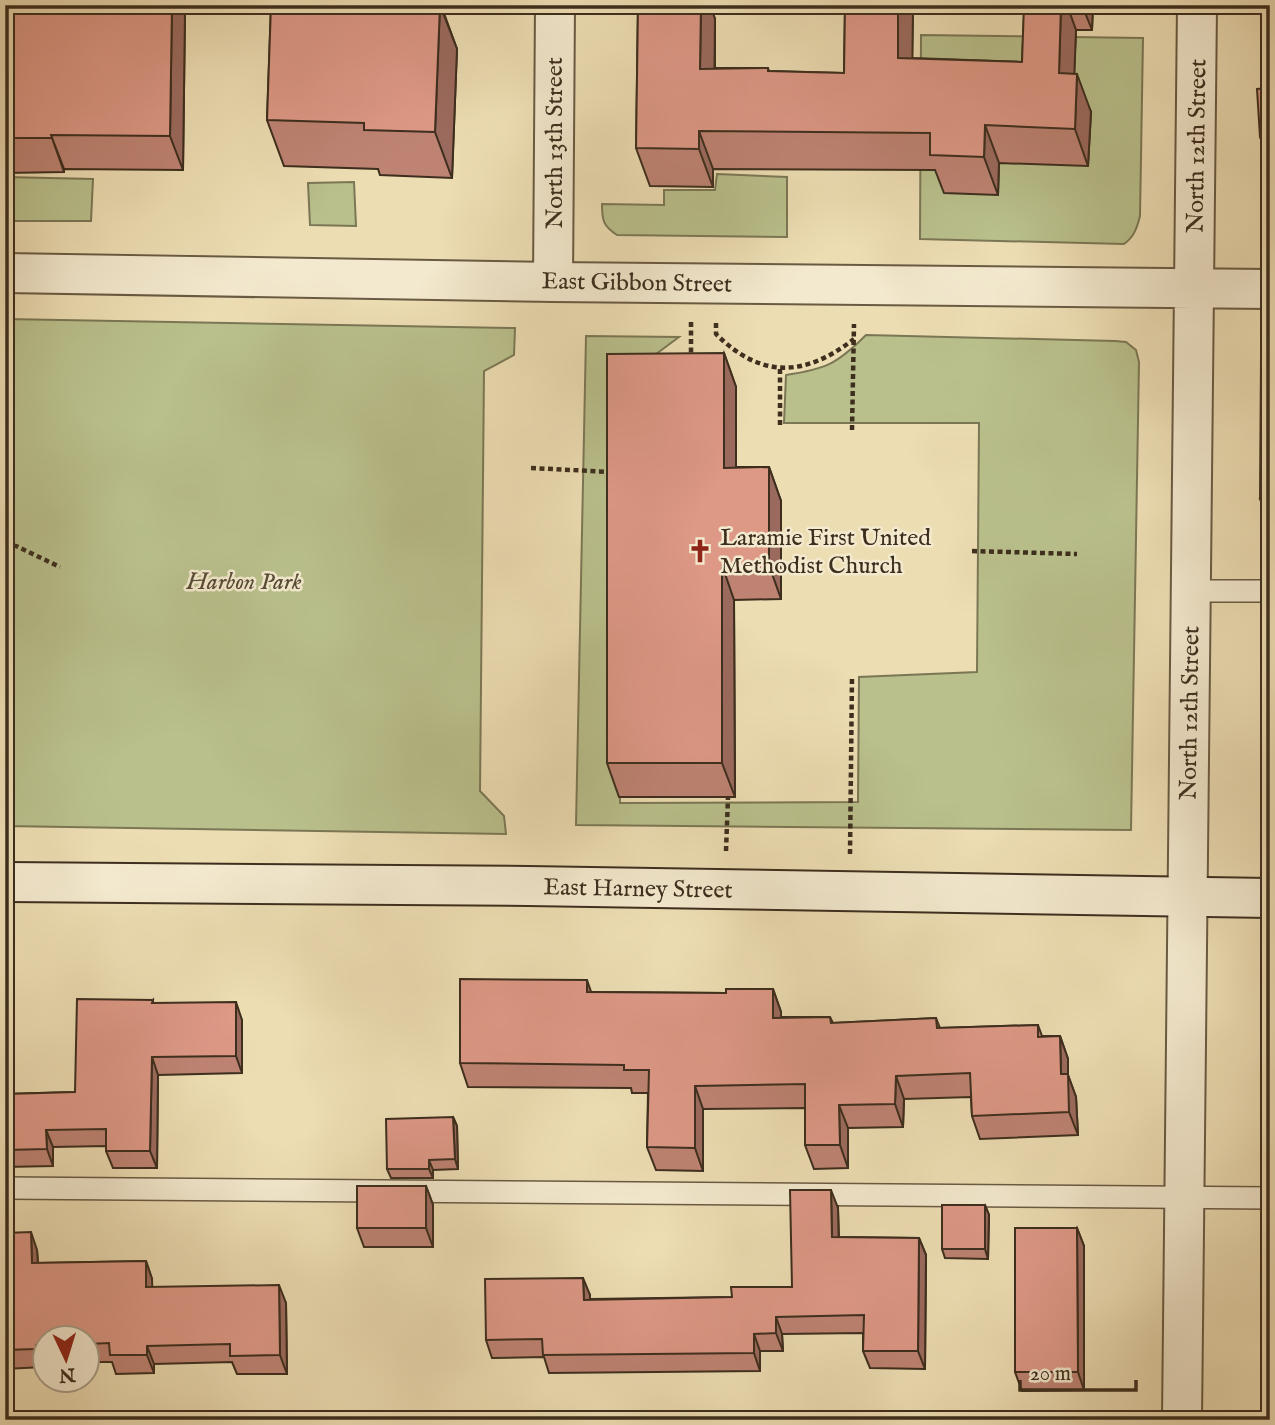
<svg xmlns="http://www.w3.org/2000/svg" width="1275" height="1425" viewBox="0 0 1275 1425" font-family="'IM FELL English',serif">
	<style>
		.green { fill: #b9c08c; stroke: #7b7755; stroke-width: 2 }
		.lines { fill: none; stroke-linecap: round; stroke-linejoin: round }
		.service-casing { stroke: #695a43; stroke-width: 24 }
		.minor-casing { stroke: #695a43; stroke-width: 42 }
		.secondary-casing { stroke: #3d2e1e; stroke-width: 42 }
		.path { stroke: #3d2e1e; stroke-width: 4.5; stroke-dasharray: 5 3.5; stroke-linecap: butt }
		.service { stroke: #f3e9ce; stroke-width: 21 }
		.minor { stroke: #f3e9ce; stroke-width: 38 }
		.secondary { stroke: #f3e9ce; stroke-width: 38 }
		.wall { fill: #be8373; stroke: #3d2e1e; stroke-width: 2 }
		.shaded-wall { fill: #9b6a5e; stroke: #3d2e1e; stroke-width: 2 }
		.building { fill: #dd9886; stroke: #3d2e1e; stroke-width: 2 }
		.labels { text-anchor: middle; stroke-width: 5; stroke-linejoin: round; paint-order: stroke }
		.street-label { font-size: 24px; fill: #3d2e1e; stroke: #f3e9ce }
		.poi-label { font-size: 24px; fill: #3d2e1e; stroke: #f3e9ce; text-anchor: start }
		.park-label { font-size: 24px; font-style: italic; fill: #564b34; stroke: #f3e9ce }
	</style>
	<rect width="100%" height="100%" fill="#edddb3"/>
	<filter id="stains"><feTurbulence type="fractalNoise" baseFrequency=".00286" numOctaves="4"/><feColorMatrix values="0 0 0 0 .2 0 0 0 0 .09 0 0 0 0 .02 0 0 0 .5 -.17"/></filter>
	<radialGradient id="worn" r=".72"><stop offset=".6" stop-color="#630" stop-opacity="0"/><stop offset="1" stop-color="#630" stop-opacity=".3"/></radialGradient>
	<path class="green" d="M 921,35 L 1143,38 L 1140,216 C 1137,228 1134,237 1124,244 L 920,239 Z
		M 717,174 L 787,177 L 787,237 L 617,235 C 603,226 602,220 602,204 L 664,205 L 664,190 L 715,190 Z
		M 5,177 L 93,179 L 91,221 L 5,221 Z
		M 354,182 L 356,226 L 310,225 L 308,183 Z
		M 5,319 L 515,328 L 514,355 L 484,371 L 480,791 L 504,816 L 506,834 L 5,826 Z
		M 866,335 L 1115,341 L 1126,342 L 1136,350 L 1139,362 L 1131,830 L 576,825 L 586,336 L 679,337 L 617,383 L 620,803 L 858,802 L 859,677 L 977,672 L 979,423 L 784,423 L 786,375 C 826,369 837,364 866,335 Z"/>
	<g class="lines">
		<g class="service-casing">
			<path id="service" d="M 1191,591 L 1270,591
				M 5,1188 L 1270,1198"/>
		</g>
		<g class="minor-casing">
			<path id="minor" d="M 5,273 L 553,282 L 1270,289
				M 553,282 L 555,5
				M 1182,1420 L 1197,5"/>
		</g>
		<g class="secondary-casing">
			<path id="secondary" d="M 5,882 L 528,886 L 1270,898"/>
		</g>
		<path class="path" d="M 691,322 L 691,359
			M 716,323 L 716,334 C 761,379 805,377 854,339
			M 780,369 L 780,428
			M 852,430 L 854,324
			M 531,468 L 611,472
			M 5,546 L 16,546 L 60,567
			M 972,551 L 1077,554
			M 726,851 L 728,797
			M 850,854 L 852,676"/>
		<use href="#service" class="service"/>
		<use href="#minor" class="minor"/>
		<use href="#secondary" class="secondary"/>
	</g>
	<path class="wall" d="M 5,5 L 183,5 L 185,11 L 183,170 L 64,169 L 64,172 L 5,173 Z
		M 271,5 L 441,5 L 457,49 L 452,178 L 380,175 L 378,169 L 284,166 L 267,120 Z
		M 638,5 L 710,5 L 715,19 L 715,68 L 768,68 L 769,71 L 844,73 L 845,5 L 913,5 L 912,58 L 1022,62 L 1024,15 L 1020,5 L 1093,5 L 1092,30 L 1076,30 L 1074,74 L 1091,112 L 1088,166 L 999,163 L 998,195 L 944,193 L 935,170 L 713,169 L 713,187 L 650,186 L 636,148 Z
		M 1270,88 L 1270,155 L 1267,155 L 1260,137 Z
		M 724,353 L 736,387 L 736,467 L 769,467 L 781,501 L 781,599 L 734,600 L 735,797 L 619,797 L 607,763 Z
		M 1260,499 L 1270,499 L 1270,526 Z
		M 773,989 L 781,1012 L 781,1017 L 830,1017 L 833,1023 L 936,1018 L 940,1028 L 1038,1025 L 1042,1036 L 1060,1036 L 1068,1059 L 1068,1075 L 1076,1097 L 1078,1135 L 980,1139 L 972,1116 L 971,1097 L 904,1099 L 903,1127 L 848,1128 L 848,1168 L 814,1169 L 805,1145 L 805,1108 L 703,1109 L 703,1171 L 656,1170 L 647,1147 L 648,1093 L 632,1093 L 631,1088 L 468,1087 L 460,1063 L 592,992 L 726,993 Z
		M 153,1000 L 153,1003 L 242,1020 L 242,1073 L 158,1075 L 157,1168 L 113,1168 L 106,1151 L 106,1146 L 53,1147 L 53,1166 L 5,1167 L 5,1094 L 75,1092 Z
		M 453,1117 L 457,1126 L 458,1169 L 433,1170 L 433,1178 L 391,1178 L 387,1169 Z
		M 426,1186 L 433,1205 L 433,1247 L 364,1247 L 357,1228 Z
		M 985,1205 L 989,1215 L 988,1259 L 945,1258 L 942,1249 Z
		M 838,1208 L 839,1237 L 919,1238 L 926,1255 L 925,1369 L 870,1368 L 863,1351 L 863,1333 L 782,1334 L 783,1351 L 760,1351 L 760,1371 L 549,1373 L 544,1357 L 492,1358 L 486,1340 L 590,1295 L 590,1299 L 732,1297 L 792,1287 Z
		M 1077,1228 L 1084,1246 L 1084,1390 L 1022,1391 L 1015,1372 Z
		M 5,1233 L 37,1250 L 38,1263 L 146,1261 L 152,1279 L 152,1287 L 286,1303 L 287,1374 L 237,1374 L 232,1362 L 154,1364 L 154,1373 L 116,1374 L 112,1362 L 88,1362 L 88,1338 L 46,1338 L 46,1363 L 43,1363 L 43,1367 L 5,1369 Z"/>
	<path class="shaded-wall" d="M 172,5 L 183,5 L 185,11 L 183,170 L 170,136 Z
		M 440,5 L 457,49 L 452,178 L 435,132 Z
		M 701,5 L 710,5 L 715,19 L 714,107 L 700,69 Z
		M 898,5 L 913,5 L 912,96 L 898,58 Z
		M 1061,5 L 1067,5 L 1076,30 L 1073,111 L 1059,73 Z
		M 1082,5 L 1093,5 L 1092,30 Z
		M 1077,74 L 1091,112 L 1088,166 L 1075,129 Z
		M 985,125 L 999,163 L 998,195 L 984,157 Z
		M 699,131 L 713,169 L 713,187 L 699,149 Z
		M 51,135 L 64,169 L 64,172 L 52,138 Z
		M 724,353 L 736,387 L 736,502 L 724,468 Z
		M 769,467 L 781,501 L 781,599 L 769,565 Z
		M 722,565 L 734,600 L 735,797 L 722,763 Z
		M 587,980 L 595,1003 L 587,992 Z
		M 773,989 L 781,1012 L 781,1041 L 773,1018 Z
		M 236,1002 L 242,1020 L 242,1073 L 236,1056 Z
		M 1060,1036 L 1068,1059 L 1068,1075 L 1076,1097 L 1078,1135 L 1069,1112 L 1061,1074 Z
		M 152,1057 L 158,1075 L 157,1168 L 150,1151 Z
		M 896,1076 L 904,1099 L 903,1127 L 895,1104 Z
		M 695,1086 L 703,1109 L 703,1171 L 695,1148 Z
		M 839,1105 L 848,1128 L 848,1168 L 840,1145 Z
		M 453,1117 L 457,1126 L 458,1169 L 455,1159 Z
		M 46,1130 L 53,1147 L 53,1166 L 47,1149 Z
		M 429,1160 L 433,1170 L 433,1178 L 429,1169 Z
		M 426,1186 L 433,1205 L 433,1247 L 426,1228 Z
		M 831,1190 L 838,1208 L 839,1255 L 832,1237 Z
		M 985,1205 L 989,1215 L 988,1259 L 985,1249 Z
		M 1077,1228 L 1084,1246 L 1084,1390 L 1078,1372 Z
		M 31,1232 L 37,1250 L 39,1281 L 32,1263 Z
		M 919,1238 L 926,1255 L 925,1369 L 918,1351 Z
		M 146,1261 L 152,1279 L 153,1306 L 146,1287 Z
		M 583,1278 L 590,1295 L 590,1317 L 584,1300 Z
		M 279,1285 L 286,1303 L 287,1374 L 280,1355 Z
		M 776,1317 L 782,1334 L 783,1351 L 776,1333 Z
		M 754,1334 L 760,1351 L 760,1371 L 754,1353 Z
		M 36,1345 L 43,1363 L 43,1367 L 36,1349 Z
		M 147,1346 L 154,1364 L 154,1373 L 147,1355 Z"/>
	<path class="building" d="M 5,5 L 172,5 L 170,136 L 51,135 L 52,138 L 5,138 Z
		M 271,5 L 440,5 L 435,132 L 364,130 L 364,123 L 267,120 Z
		M 638,5 L 701,5 L 700,69 L 768,68 L 768,71 L 844,73 L 845,5 L 898,5 L 898,58 L 1022,62 L 1024,5 L 1061,5 L 1059,73 L 1077,74 L 1075,129 L 985,125 L 984,157 L 930,155 L 930,133 L 699,131 L 699,149 L 636,148 Z
		M 1270,88 L 1270,136 L 1260,137 L 1257,89 Z
		M 724,353 L 724,468 L 769,467 L 769,565 L 722,565 L 722,763 L 607,763 L 607,354 Z
		M 1261,357 L 1270,357 L 1270,499 L 1260,499 Z
		M 460,979 L 587,980 L 587,992 L 726,993 L 726,989 L 773,989 L 773,1018 L 830,1017 L 831,1023 L 936,1018 L 937,1028 L 1038,1025 L 1038,1037 L 1060,1036 L 1061,1074 L 1068,1074 L 1069,1112 L 972,1116 L 970,1073 L 896,1076 L 895,1104 L 839,1105 L 840,1145 L 805,1145 L 805,1084 L 695,1086 L 695,1148 L 647,1147 L 649,1070 L 624,1070 L 624,1065 L 460,1063 Z
		M 77,999 L 153,1000 L 152,1003 L 236,1002 L 236,1056 L 152,1057 L 150,1151 L 106,1151 L 106,1129 L 46,1130 L 47,1149 L 5,1150 L 5,1094 L 75,1092 Z
		M 453,1117 L 455,1159 L 429,1160 L 429,1169 L 387,1169 L 386,1119 Z
		M 357,1186 L 426,1186 L 426,1228 L 357,1228 Z
		M 790,1190 L 831,1190 L 832,1237 L 919,1238 L 918,1351 L 863,1351 L 864,1315 L 776,1317 L 776,1333 L 754,1334 L 754,1353 L 543,1355 L 542,1339 L 486,1340 L 485,1279 L 583,1278 L 584,1300 L 732,1297 L 731,1287 L 792,1287 Z
		M 942,1205 L 985,1205 L 985,1249 L 942,1249 Z
		M 1015,1228 L 1077,1228 L 1078,1372 L 1015,1372 Z
		M 31,1232 L 32,1263 L 146,1261 L 146,1287 L 279,1285 L 280,1355 L 230,1356 L 230,1344 L 147,1346 L 147,1355 L 110,1355 L 109,1343 L 88,1344 L 88,1338 L 46,1338 L 46,1344 L 36,1345 L 36,1349 L 5,1350 L 5,1233 Z"/>
	<defs>
		<g id="church-bare" transform="scale(1.89)"><path d="M-1.2-6h2.4v3.5h3.3v2.4h-3.3V6h-2.4V-.1h-3.3v-2.4h3.3Z" fill="#8f2418" stroke="#f3e9ce" stroke-width="2.5" paint-order="stroke"/></g>
	</defs>
	<g fill-rule="evenodd">
		<use href="#church-bare" x="700" y="551"/>
	</g>
	<g class="labels">
		<g class="street-label">
			<text transform="translate(554 143) rotate(-90)" y="8">North 13th Street</text>
			<text transform="translate(1196 146) rotate(-89)" y="8">North 12th Street</text>
			<text transform="translate(637 282) rotate(1)" y="8">East Gibbon Street</text>
			<text transform="translate(1189 713) rotate(-89)" y="8">North 12th Street</text>
			<text transform="translate(638 888) rotate(1)" y="8">East Harney Street</text>
		</g>
		<g class="poi-label">
			<text x="720" y="545">Laramie First United<tspan x="720" dy="28">Methodist Church</tspan></text>
		</g>
		<g class="park-label">
			<text x="244" y="589">Harbon Park</text>
		</g>
	</g>
	<rect width="1275" height="1425" fill="none" stroke="#edddb3" stroke-width="28"/>
	<rect x="7" y="7" width="1261" height="1411" fill="none" stroke="#3d2e1e" stroke-width="3.5"/>
	<rect x="14" y="14" width="1247" height="1397" fill="none" stroke="#3d2e1e" stroke-width="2"/>
	<g transform="translate(66 1359) rotate(176)"><circle r="33" fill="#f3e9ce" stroke="#aa9e88" stroke-width="2"/>
	<path d="M0-5L12 26L0 18L-12 26Z" fill="#8f2418"/>
	<text y="-10" font-size="19" font-weight="bold" text-anchor="middle" fill="#3d2e1e">N</text>
	</g>
	<path d="M1020 1380v10h116v-10" fill="none" stroke="#3d2e1e" stroke-width="3.5"/>
	<text x="1030" y="1380" font-size="21" fill="#3d2e1e" stroke="#f3e9ce" stroke-width="5" paint-order="stroke">20 m</text>
	<rect width="100%" height="100%" filter="url(#stains)"/>
	<rect width="100%" height="100%" fill="url(#worn)"/>
</svg>
